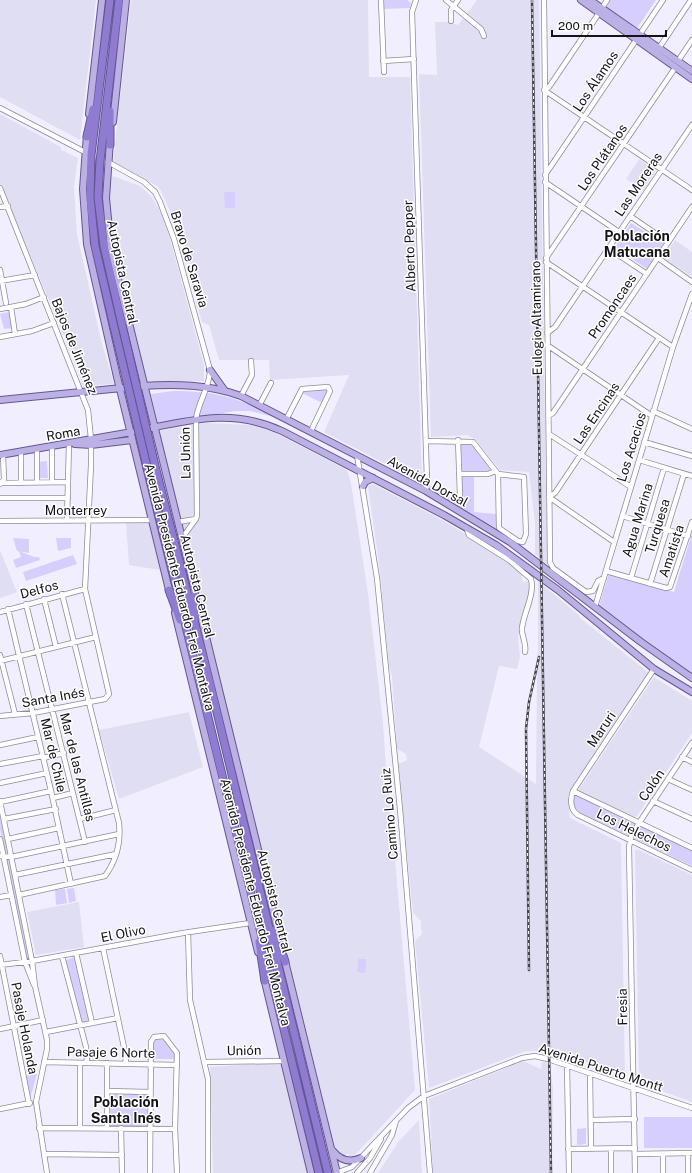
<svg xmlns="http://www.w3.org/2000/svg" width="692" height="1173" viewBox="0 0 692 1173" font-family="'Public Sans',sans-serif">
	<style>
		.built { fill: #e0def2 }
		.green { fill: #d6cefd }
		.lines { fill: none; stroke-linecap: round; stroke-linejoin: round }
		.minor-casing { stroke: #8d8b9c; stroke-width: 6 }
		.major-casing { stroke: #645791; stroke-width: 8 }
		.highway-casing { stroke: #645791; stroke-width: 9 }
		.minor { stroke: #fff; stroke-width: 4.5 }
		.major { stroke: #bcb0e4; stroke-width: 6 }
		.highway { stroke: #8f7cd2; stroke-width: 7 }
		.rail-casing { stroke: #45444c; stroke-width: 2.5 }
		.rail { stroke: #fff; stroke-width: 1; stroke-dasharray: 3; stroke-linecap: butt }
		.highway-bridge-casing { stroke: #645791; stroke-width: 9; stroke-linecap: butt }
		.highway-bridge { stroke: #8f7cd2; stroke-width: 7 }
		.labels { text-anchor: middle; stroke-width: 3; stroke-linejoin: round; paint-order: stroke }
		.street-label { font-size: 13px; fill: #141319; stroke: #fff }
		.neighbourhood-label { font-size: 14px; font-weight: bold; fill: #141319; stroke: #fff }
	</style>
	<rect width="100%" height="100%" fill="#f1efff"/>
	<path class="built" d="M 0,0 L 96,0 L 80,140 L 0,97 Z
		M 131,0 L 368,0 L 369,77 L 410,77 L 422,483 L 324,432 L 349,375 L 270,380 L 269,360 L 219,360 L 209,325 L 202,322 L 195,299 L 201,298 L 201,290 L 198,290 L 185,245 L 184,230 L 179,230 L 159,187 L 113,162 Z
		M 477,0 L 539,0 L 547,565 L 535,554 L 535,523 L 529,472 L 500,470 L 475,439 L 467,435 L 431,437 L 419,74 L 437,75 L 435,22 L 448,22 L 458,25 Z
		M 0,114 L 61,147 L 61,150 L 78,158 L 74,187 L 77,234 L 101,340 L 114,384 L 83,386 L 70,350 L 0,184 Z
		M 639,159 L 656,170 L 643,190 L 626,179 Z
		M 113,176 L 140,186 L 152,197 L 160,211 L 169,235 L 204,365 L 204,381 L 146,382 L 112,236 L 110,197 L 111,179 Z
		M 675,240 L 692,252 L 692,277 L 665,259 L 664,256 Z
		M 206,423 L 253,425 L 274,432 L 347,470 L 351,483 L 368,593 L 383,723 L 386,766 L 384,772 L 387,775 L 393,836 L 415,1090 L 356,1154 L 352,1156 L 349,1156 L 348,1153 L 344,1156 L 342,1155 L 335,1147 L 158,431 Z
		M 373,484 L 442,520 L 497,553 L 521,572 L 523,582 L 529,581 L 529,592 L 518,636 L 520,657 L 517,669 L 499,666 L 479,747 L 536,784 L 537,677 L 535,669 L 538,650 L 538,581 L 580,616 L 579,617 L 649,673 L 568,794 L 570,818 L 621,843 L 625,1077 L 553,1050 L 553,1054 L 540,1051 L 526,1051 L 429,1088 L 415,941 L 422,934 L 421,927 L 421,921 L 413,913 L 398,764 L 407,760 L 406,754 L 397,749 L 392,676 L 389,666 L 379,564 L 368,486 Z
		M 126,523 L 149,523 L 160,570 L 129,565 Z
		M 0,550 L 17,592 L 0,598 Z
		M 654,677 L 692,701 L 692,733 L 637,816 L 634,817 L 579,791 L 579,789 Z
		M 189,712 L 203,767 L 119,799 L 99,730 Z
		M 637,849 L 692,875 L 692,1102 L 639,1083 L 635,850 Z
		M 79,902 L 84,947 L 36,955 L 27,912 Z
		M 523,1061 L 541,1069 L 542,1062 L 550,1063 L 553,1089 L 552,1173 L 433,1173 L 429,1099 Z
		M 280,1062 L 307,1173 L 213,1173 L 210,1067 Z
		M 419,1120 L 422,1173 L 378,1173 L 399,1141 Z"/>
	<path class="green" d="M 384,0 L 407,0 L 411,3 L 410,8 L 384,9 Z
		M 610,0 L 656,0 L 637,28 L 605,7 Z
		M 224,192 L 235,192 L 235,208 L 225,208 Z
		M 631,223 L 664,243 L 647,269 L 615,247 Z
		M 9,312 L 13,328 L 4,329 L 0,314 Z
		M 325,389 L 328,391 L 322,403 L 302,393 L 304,390 Z
		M 173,391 C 218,391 238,398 278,418 L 250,411 L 235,411 L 158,424 L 151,394 Z
		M 461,442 C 478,442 484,457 492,470 L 474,473 L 474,512 L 496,514 L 497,530 L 442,496 L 462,496 Z
		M 47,461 L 48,478 L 38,478 L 38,462 Z
		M 692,533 L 692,674 L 668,658 L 599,606 L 609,573 L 674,592 Z
		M 13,538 L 29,539 L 29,553 L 17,551 Z
		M 56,538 L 71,538 L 71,548 L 58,551 Z
		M 19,551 L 34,557 L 39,557 L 40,560 L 16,568 L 13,560 L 21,557 Z
		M 73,555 L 77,564 L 26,581 L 23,572 Z
		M 575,794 L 692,850 L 692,866 L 577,811 L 572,803 Z
		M 0,815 L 30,959 L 27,959 L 0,829 Z
		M 74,888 L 76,901 L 69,903 L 67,889 Z
		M 65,889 L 67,903 L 56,905 L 55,890 Z
		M 75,957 L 89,1021 L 82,1023 L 66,960 Z
		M 358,959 L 366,959 L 365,973 L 357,972 Z
		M 156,1038 L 164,1038 L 175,1052 L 175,1059 L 152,1059 L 152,1041 Z
		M 37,1074 L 30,1099 L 26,1075 Z
		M 109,1093 L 147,1094 L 147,1127 L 108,1127 Z
		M 644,1117 L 692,1117 L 692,1148 L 644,1148 Z
		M 586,1128 L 586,1144 L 577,1145 L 577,1129 Z"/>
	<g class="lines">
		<g class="minor-casing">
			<path id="minor" d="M 381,0 L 384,72
				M 416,0 L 412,12 L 427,480 L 426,491
				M 446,0 L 481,29 L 484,36
				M 544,0 L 550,562 L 553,568 L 586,592 L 593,591 L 598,581 L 604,578
				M 602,8 L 607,0
				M 599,13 L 549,87 L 544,90 L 692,190
				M 451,21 L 451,10 L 458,0
				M 659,48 L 691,0
				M 383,61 L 414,59
				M 678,61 L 692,40
				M 0,108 L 85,152
				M 108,162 L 144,182 L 155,192 L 160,202 L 174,239 L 210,370 C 210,387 198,402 196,419 L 197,515 L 196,519 L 182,538
				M 545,175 L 663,0
				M 545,182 L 619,232
				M 0,188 L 88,410 L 91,439 L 91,465 L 85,589 L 109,694 L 105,699 L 33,713 L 0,716
				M 0,207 L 8,206
				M 630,216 L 668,242
				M 608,248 L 647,274
				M 546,258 L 675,68
				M 658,258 L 692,282
				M 546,262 L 673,347
				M 0,270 L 6,303
				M 0,281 L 35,275
				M 11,307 L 15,334
				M 0,309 L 26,304 L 44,297
				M 547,333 L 555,327 L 692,125
				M 0,337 L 32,331 L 54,323
				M 547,345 L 652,416
				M 241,396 L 252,375 L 251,361
				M 260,404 L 271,383
				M 653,411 L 692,429
				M 548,416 L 553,413 L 692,207
				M 287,418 L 302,389 L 328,387 L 330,391 L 311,431
				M 549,434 L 631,487
				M 458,440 L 460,496
				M 426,441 L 473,442 L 498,474 L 524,477 L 526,534 L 523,542 L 518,541 L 499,528 L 498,474
				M 644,442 L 692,456
				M 37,449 L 37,482
				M 21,452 L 21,483
				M 357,455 L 377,578 L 400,809 L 430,1173
				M 639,460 L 692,476
				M 459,474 L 488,474 L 496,471
				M 52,482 L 52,446
				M 2,483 L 68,482
				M 0,484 L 4,479 L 3,455
				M 549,497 L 555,493 L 659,338
				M 549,497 L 614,542
				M 0,498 L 68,498
				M 622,516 L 688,536
				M 0,521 L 152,520
				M 67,521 L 69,443
				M 178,522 L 196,519
				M 466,527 L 469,535 L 509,560 L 531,579 C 535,594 524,612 522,628 C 521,636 527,643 525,652
				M 606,571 L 666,588 L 670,587 L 692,522
				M 631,578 L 664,468
				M 650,584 L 684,474
				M 44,599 L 56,647
				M 26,604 L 85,842
				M 595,607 L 673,347 L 692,294
				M 8,609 L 51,791 L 71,884
				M 0,612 L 85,589
				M 0,655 L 15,714
				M 0,661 L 96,637
				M 654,669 L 573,791 C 570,799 570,810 578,815 L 692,870
				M 0,745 L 38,737
				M 682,757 L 692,762
				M 43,758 L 64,753
				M 0,764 L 43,756
				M 668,779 L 692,790
				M 0,783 L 47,773
				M 573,791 L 692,848
				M 53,798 L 73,793
				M 0,801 L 32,961 L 35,986 L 47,1040 L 47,1049 L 36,1102 L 47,1173
				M 653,801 L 692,819
				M 0,802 L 51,791
				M 4,819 L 56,809
				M 80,819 L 116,810
				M 0,839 L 25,962 L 34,985
				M 8,839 L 59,828
				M 0,856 L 11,857 L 119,834
				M 15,875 L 116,854
				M 19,895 L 105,876 C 116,861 121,842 119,823 L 62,594
				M 0,897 L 11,895
				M 188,932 L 190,1000 L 208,1079 L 208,1173
				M 103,948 L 125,1052 L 126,1064
				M 76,953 L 92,1023
				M 0,956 L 29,1104
				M 62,956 L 86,1047 L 87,1063
				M 0,965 L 32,961 L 183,933 L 250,923
				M 0,1029 L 43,1020
				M 46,1032 L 118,1018
				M 44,1062 L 177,1065
				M 205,1062 L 284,1061
				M 80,1063 L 80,1128
				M 567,1066 L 569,1173
				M 590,1073 L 591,1149
				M 107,1091 L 150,1092
				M 0,1109 L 30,1103
				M 591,1120 L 635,1119
				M 39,1128 L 175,1129
				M 107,1128 L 107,1063
				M 121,1128 L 122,1173
				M 568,1149 L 635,1148
				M 611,1149 L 611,1173
				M 688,1153 L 688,1173
				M 44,1154 L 122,1155
				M 635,1154 L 692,1153
				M 663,1154 L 663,1173
				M 150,1173 L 151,1042 L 154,1037 L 164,1036 L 177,1053 L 175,1129 L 177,1173
				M 336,1173 L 352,1167 L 408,1108 L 424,1096 L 522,1058 L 535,1056 L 548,1059 L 692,1108
				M 357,1173 L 370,1158 L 381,1139
				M 370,1173 L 392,1135 L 396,1121
				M 635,1173 L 629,847 L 631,837 L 639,823 L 692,743"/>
		</g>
		<g class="major-casing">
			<path id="major" d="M 581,0 L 692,79
				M 590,0 L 692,71
				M 89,114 L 102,0
				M 113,122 L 126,0
				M 87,134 L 83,189 L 87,244 L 117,377 L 170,594
				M 110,141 L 106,198 L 111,250 L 195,591
				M 210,370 L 225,391
				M 141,386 C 175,384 209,384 241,396 L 426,491 L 510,542 L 641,642 L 692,678
				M 0,400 L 132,387
				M 151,428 C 198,418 237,410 282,431 L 444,515 L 496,545 L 558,590 L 654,669 L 692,692
				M 75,444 L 91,445 L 132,440
				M 0,455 L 132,432
				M 363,486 L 365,482 L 373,478
				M 198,604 L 280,939
				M 175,613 L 258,952
				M 284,957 L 337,1173
				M 264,978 L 311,1173
				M 333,1151 C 341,1161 350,1163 361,1158"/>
		</g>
		<g class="highway-casing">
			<path id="highway" d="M 110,0 L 91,155 L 90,198 L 95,246 L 114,327
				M 119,0 L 100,161 L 98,197 L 104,246 L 122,325
				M 110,111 L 110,145
				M 87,137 L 93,109
				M 156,470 L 209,679 L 328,1173
				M 148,471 L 319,1173
				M 194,586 L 197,616
				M 169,590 L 180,620
				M 274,930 L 285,962
				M 259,942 L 265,981"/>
		</g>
		<use href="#minor" class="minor"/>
		<use href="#major" class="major"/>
		<use href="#highway" class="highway"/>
		<g class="rail-casing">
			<path id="rail" d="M 532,0 L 551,1173
				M 529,970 L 526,729 L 529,702 L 539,657"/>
		</g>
		<use href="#rail" class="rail"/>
		<g class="highway-bridge-casing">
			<path id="highway-bridge" d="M 122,325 L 156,470
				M 114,327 L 148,471"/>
		</g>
		<use href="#highway-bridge" class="highway-bridge"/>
	</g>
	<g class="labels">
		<g class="street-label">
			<text transform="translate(595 81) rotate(-56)" y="5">Los Álamos</text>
			<text transform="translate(602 157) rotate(-56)" y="5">Los Plátanos</text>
			<text transform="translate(638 184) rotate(-56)" y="5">Las Moreras</text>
			<text transform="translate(409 246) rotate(-92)" y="5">Alberto Pepper</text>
			<text transform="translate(190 259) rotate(73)" y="5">Bravo de Saravia</text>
			<text transform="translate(123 272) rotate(78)" y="5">Autopista Central</text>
			<text transform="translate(612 306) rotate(-56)" y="5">Promoncaes</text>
			<text transform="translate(536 318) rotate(-91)" y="5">Eulogio Altamirano</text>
			<text transform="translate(75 346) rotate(68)" y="5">Bajos de Jiménez</text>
			<text transform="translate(596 413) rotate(-56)" y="5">Las Encinas</text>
			<text transform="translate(63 433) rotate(-10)" y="5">Roma</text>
			<text transform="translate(631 447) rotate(-73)" y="5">Los Acacios</text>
			<text transform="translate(185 453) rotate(-91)" y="5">La Unión</text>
			<text transform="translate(428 481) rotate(29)" y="5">Avenida Dorsal</text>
			<text x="76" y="515">Monterrey</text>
			<text transform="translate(637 520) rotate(-73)" y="5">Agua Marina</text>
			<text transform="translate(657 526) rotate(-73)" y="5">Turquesa</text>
			<text transform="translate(671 551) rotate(-72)" y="5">Amatista</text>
			<text transform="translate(198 586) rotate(76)" y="5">Autopista Central</text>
			<text transform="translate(180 587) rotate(76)" y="5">Avenida Presidente Eduardo Frei Montalva</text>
			<text transform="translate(39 589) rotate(-15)" y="5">Delfos</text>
			<text transform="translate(53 697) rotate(-10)" y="5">Santa Inés</text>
			<text transform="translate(601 729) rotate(-56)" y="5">Maruri</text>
			<text transform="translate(54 755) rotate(77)" y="5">Mar de Chile</text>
			<text transform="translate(78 767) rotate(76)" y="5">Mar de las Antillas</text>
			<text transform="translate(651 785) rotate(-56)" y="5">Colón</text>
			<text transform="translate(389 814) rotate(-95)" y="5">Camino Lo Ruiz</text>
			<text transform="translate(634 830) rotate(26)" y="5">Los Helechos</text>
			<text transform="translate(275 901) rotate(76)" y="5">Autopista Central</text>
			<text transform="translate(256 902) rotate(76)" y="5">Avenida Presidente Eduardo Frei Montalva</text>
			<text transform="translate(123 933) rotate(-11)" y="5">El Olivo</text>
			<text transform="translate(622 1007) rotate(-91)" y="5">Fresia</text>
			<text transform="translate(25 1028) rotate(79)" y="5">Pasaje Holanda</text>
			<text transform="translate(244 1050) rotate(-1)" y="5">Unión</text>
			<text transform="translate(111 1052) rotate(1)" y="5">Pasaje 6 Norte</text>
			<text transform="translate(601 1067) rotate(18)" y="5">Avenida Puerto Montt</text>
		</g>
		<g class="neighbourhood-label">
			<text x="637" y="241">Población<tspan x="637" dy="16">Matucana</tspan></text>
			<text x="126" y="1107">Población<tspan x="126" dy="16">Santa Inés</tspan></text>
		</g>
	</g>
	<path d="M552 30v6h114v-6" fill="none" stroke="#141319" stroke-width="2"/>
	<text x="558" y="30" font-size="12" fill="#141319" stroke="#ffffff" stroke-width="3" paint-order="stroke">200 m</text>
</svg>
